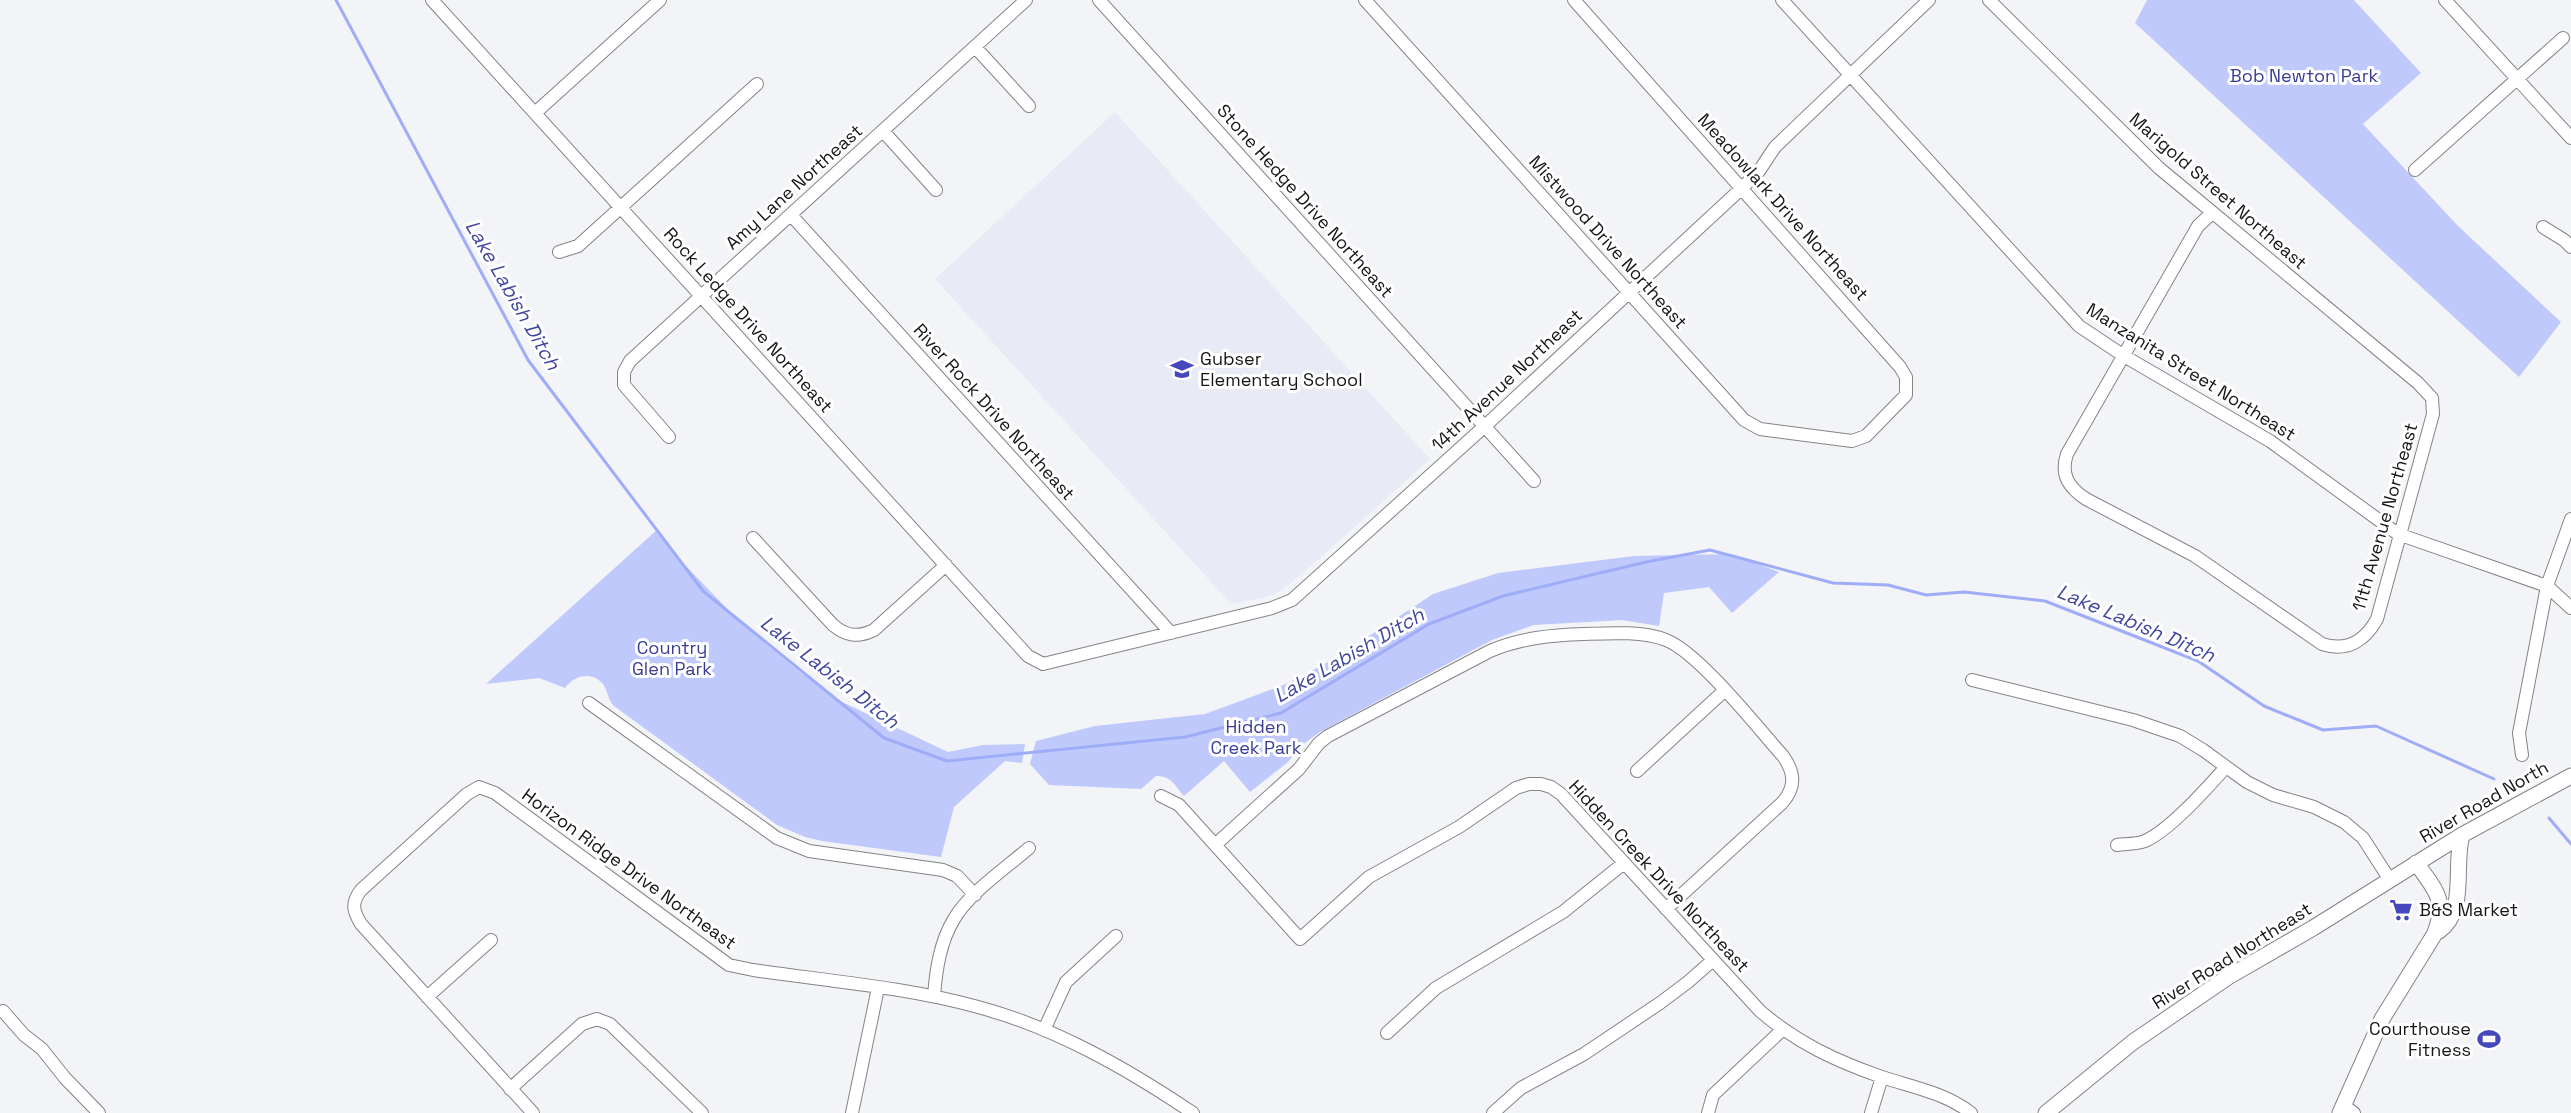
<svg xmlns="http://www.w3.org/2000/svg" width="2571" height="1113" viewBox="0 0 2571 1113" font-family="'Space Grotesk',sans-serif">
	<style>
		.built { fill: #e8ebf6 }
		.green { fill: #bfc9fb }
		.lines { fill: none; stroke-linecap: round; stroke-linejoin: round }
		.stream { stroke: #9facf8; stroke-width: 3 }
		.minor-casing { stroke: #848487; stroke-width: 14 }
		.major-casing { stroke: #848487; stroke-width: 17 }
		.minor { stroke: #fff; stroke-width: 12 }
		.major { stroke: #fff; stroke-width: 15 }
		.labels { text-anchor: middle; stroke-width: 6; stroke-linejoin: round; paint-order: stroke }
		.park-label { font-size: 18px; fill: #393d94; stroke: #fff }
		.street-label { font-size: 18px; fill: #161617; stroke: #fff }
		.poi-label { font-size: 18px; fill: #161617; stroke: #fff; text-anchor: start }
		.water-label { font-size: 20px; font-style: italic; fill: #41489f; stroke: #fff }
	</style>
	<rect width="100%" height="100%" fill="#f3f4f7"/>
	<path class="built" d="M 1115,112 L 1430,459 L 1319,559 L 1282,590 L 1270,596 L 1231,604 L 935,279 Z"/>
	<path class="green" d="M 2147,0 L 2354,0 L 2421,73 L 2363,124 L 2458,226 L 2561,322 L 2519,377 L 2135,23 Z
		M 658,529 L 681,561 L 741,623 L 800,672 L 842,702 L 948,752 L 983,745 L 1025,744 L 1022,763 L 1005,761 L 954,807 L 941,857 L 822,841 L 805,837 L 777,825 L 614,706 C 608,700 608,691 603,684 C 592,671 574,675 565,688 L 539,678 L 486,684 Z
		M 1731,554 L 1779,572 L 1732,613 L 1709,587 L 1664,593 L 1659,626 L 1622,620 L 1534,625 L 1492,640 L 1320,732 L 1302,745 L 1288,762 L 1250,792 L 1224,761 L 1184,796 C 1174,785 1172,776 1156,776 L 1141,789 L 1049,785 L 1030,764 L 1036,741 L 1095,726 L 1205,714 L 1286,684 L 1334,659 L 1433,594 L 1498,573 L 1634,556 Z"/>
	<g class="lines">
		<path class="stream" d="M 336,0 L 528,360 L 703,591 L 884,738 L 947,761 L 1185,737 L 1281,713 L 1429,624 L 1503,596 L 1646,562 L 1710,550 L 1833,583 L 1888,585 L 1926,595 L 1964,592 L 2045,601 L 2198,661 L 2264,706 L 2323,730 L 2376,726 L 2494,779
			M 2549,818 L 2571,844"/>
		<g class="minor-casing">
			<path id="minor" d="M 432,0 L 1028,656 L 1043,664 L 1272,608 L 1292,600 L 1485,426 L 1742,188 L 1759,171 L 1775,147 L 1929,0
				M 1099,0 L 1534,481
				M 1365,0 L 1744,420 L 1760,429 L 1852,441 L 1866,436 L 1906,395 L 1906,377 L 1900,367 L 1574,0
				M 1782,0 L 2079,326 L 2124,356 L 2270,441 L 2398,534 L 2547,586 L 2571,608
				M 1989,0 L 2159,168 L 2418,383 L 2432,398 L 2433,414 L 2377,619 C 2365,641 2347,652 2322,644 L 2195,556 L 2086,499 C 2069,488 2060,475 2067,454 L 2198,226 L 2212,213
				M 2445,0 L 2571,138
				M 975,47 L 1029,106
				M 535,113 L 660,0
				M 883,131 L 936,190
				M 2415,170 L 2563,38
				M 791,215 L 1171,633
				M 2543,227 L 2564,240 L 2571,247
				M 559,252 L 578,246 L 757,84
				M 669,437 L 624,385 L 624,372 L 630,361 L 1026,0
				M 753,538 L 833,625 C 846,636 858,638 874,630 L 946,565
				M 1972,680 L 2133,720 L 2180,736 L 2203,750 L 2247,782 L 2273,795 L 2314,807 L 2344,822 L 2363,838 L 2390,880
				M 589,703 L 777,838 L 809,851 L 943,870 L 957,876 L 975,895
				M 2522,755 L 2519,733 L 2547,586 L 2571,519
				M 1637,771 L 1724,691
				M 1161,796 L 1179,805 L 1300,939 L 1369,877 L 1459,827 L 1516,788 L 1529,784 L 1541,784 L 1551,787 L 1561,794 L 1760,1011 C 1797,1043 1836,1061 1882,1077 C 1912,1087 1946,1093 1971,1113
				M 1215,845 L 1299,769 L 1319,743 L 1328,736 L 1490,651 C 1521,638 1551,635 1584,634 C 1610,633 1642,631 1666,640 C 1699,653 1757,727 1783,756 C 1795,773 1796,787 1782,803 L 1666,909
				M 2117,845 C 2126,844 2137,844 2145,841 C 2170,830 2207,788 2225,768
				M 934,996 C 936,970 940,942 954,919 C 969,893 1006,868 1029,848
				M 427,997 L 491,940
				M 3,1011 L 24,1035 L 42,1049 L 65,1078 L 99,1113
				M 1044,1030 L 1066,982 L 1116,936
				M 1387,1033 L 1436,988 L 1563,912 L 1624,863
				M 510,1089 L 582,1024 L 597,1019 L 610,1024 L 702,1113
				M 2343,1105 L 2354,1113
				M 533,1113 L 361,924 C 353,911 351,903 361,890 L 467,794 L 479,787 L 495,793 L 729,965 L 753,970 C 828,981 905,987 978,1007 C 1056,1028 1126,1068 1193,1113
				M 852,1113 L 878,988
				M 1493,1113 L 1521,1088 L 1584,1054 L 1660,1003 L 1688,982 L 1713,960
				M 1708,1113 L 1713,1095 L 1782,1030
				M 1871,1113 L 1882,1077"/>
		</g>
		<g class="major-casing">
			<path id="major" d="M 2439,931 C 2468,910 2453,866 2462,835
				M 2046,1113 L 2133,1042 L 2228,977 L 2313,928 L 2462,835 L 2571,776
				M 2340,1113 L 2382,1019 L 2434,935 C 2448,902 2436,890 2416,863"/>
		</g>
		<use href="#minor" class="minor"/>
		<use href="#major" class="major"/>
	</g>
	<defs>
		<g id="school-bare" transform="scale(1.8)"><path d="M0-5L7-2L0 1L-7-2ZM-4 1L0 2.5L4 1V4Q0 6-4 4Z" fill="#4547bc" stroke="#fff" stroke-width="2.5" paint-order="stroke"/></g>
		<g id="supermarket-bare" transform="scale(1.8)"><path d="M-6-5.5h2.5l.6 2H6L4.5 2H-2.5L-4.4-4H-6ZM-1.5 3.2a1.3 1.3 0 1 0 .1 0ZM3 3.2a1.3 1.3 0 1 0 .1 0Z" fill="#4547bc" stroke="#fff" stroke-width="2.5" paint-order="stroke"/></g>
		<g id="stadium-bare" transform="scale(1.8)"><path d="M0-5a6.5 5 0 1 0 0 10a6.5 5 0 1 0 0-10ZM-3.5-1.8h7v3.6h-7Z" fill="#4547bc" stroke="#fff" stroke-width="2.5" paint-order="stroke"/></g>
	</defs>
	<g fill-rule="evenodd">
		<use href="#school-bare" x="1182" y="369"/>
		<use href="#supermarket-bare" x="2401" y="910"/>
		<use href="#stadium-bare" x="2489" y="1039"/>
	</g>
	<g class="labels">
		<g class="park-label">
			<text x="2304" y="82">Bob Newton Park</text>
			<text x="672" y="654">Country<tspan x="672" dy="21">Glen Park</tspan></text>
			<text x="1256" y="733">Hidden<tspan x="1256" dy="21">Creek Park</tspan></text>
		</g>
		<g class="street-label">
			<text transform="translate(794 187) rotate(-42)" y="6">Amy Lane Northeast</text>
			<text transform="translate(2218 191) rotate(41)" y="6">Marigold Street Northeast</text>
			<text transform="translate(1305 201) rotate(48)" y="6">Stone Hedge Drive Northeast</text>
			<text transform="translate(1783 207) rotate(48)" y="6">Meadowlark Drive Northeast</text>
			<text transform="translate(1608 242) rotate(48)" y="6">Mistwood Drive Northeast</text>
			<text transform="translate(748 320) rotate(48)" y="6">Rock Ledge Drive Northeast</text>
			<text transform="translate(2191 372) rotate(32)" y="6">Manzanita Street Northeast</text>
			<text transform="translate(1507 380) rotate(-43)" y="6">14th Avenue Northeast</text>
			<text transform="translate(994 412) rotate(48)" y="6">River Rock Drive Northeast</text>
			<text transform="translate(2385 517) rotate(-74)" y="6">11th Avenue Northeast</text>
			<text transform="translate(2484 802) rotate(-30)" y="6">River Road North</text>
			<text transform="translate(629 869) rotate(36)" y="6">Horizon Ridge Drive Northeast</text>
			<text transform="translate(1659 876) rotate(47)" y="6">Hidden Creek Drive Northeast</text>
			<text transform="translate(2232 956) rotate(-32)" y="6">River Road Northeast</text>
		</g>
		<g class="poi-label">
			<text x="1200" y="365">Gubser<tspan x="1200" dy="21">Elementary School</tspan></text>
			<text x="2419" y="916">B&amp;S Market</text>
			<text x="2471" y="1035" text-anchor="end">Courthouse<tspan x="2471" dy="21">Fitness</tspan></text>
		</g>
		<g class="water-label">
			<text transform="translate(513 295) rotate(60)" y="7">Lake Labish Ditch</text>
			<text transform="translate(2136 623) rotate(23)" y="7">Lake Labish Ditch</text>
			<text transform="translate(1349 655) rotate(-30)" y="7">Lake Labish Ditch</text>
			<text transform="translate(830 672) rotate(38)" y="7">Lake Labish Ditch</text>
		</g>
	</g>
</svg>
